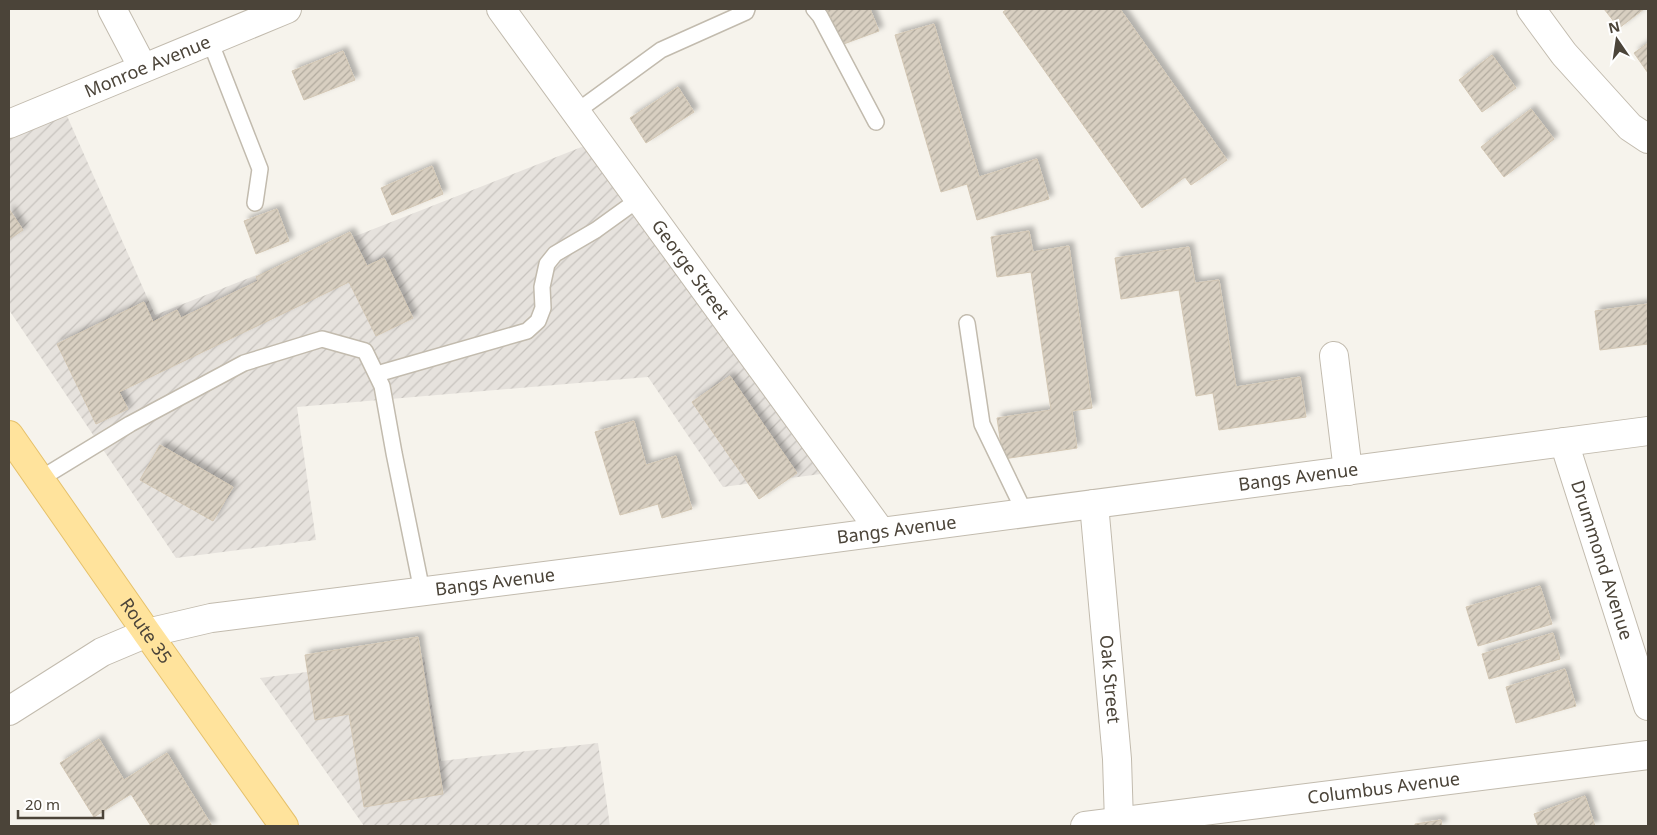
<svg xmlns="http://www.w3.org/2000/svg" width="1657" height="835" viewBox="0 0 1657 835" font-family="'Noto Sans',sans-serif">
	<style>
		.industrial { fill: url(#industrial-furrows) }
		.building { fill: url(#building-hatch); stroke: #d3c7b4; filter: url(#shadow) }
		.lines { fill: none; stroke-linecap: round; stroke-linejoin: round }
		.service-casing { stroke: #c2bbae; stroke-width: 18 }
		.minor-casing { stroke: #c2bbae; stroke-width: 30 }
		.tertiary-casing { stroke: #c2bbae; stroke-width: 30 }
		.primary-casing { stroke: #e6c16a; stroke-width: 30 }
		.service { stroke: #fff; stroke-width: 15 }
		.minor { stroke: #fff; stroke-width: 28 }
		.tertiary { stroke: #fff; stroke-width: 28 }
		.primary { stroke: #ffe39c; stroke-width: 28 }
		.labels { text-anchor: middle; stroke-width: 5; stroke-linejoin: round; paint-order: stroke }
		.street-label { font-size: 18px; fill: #4b4439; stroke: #fff }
	</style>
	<defs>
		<pattern id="industrial-furrows" width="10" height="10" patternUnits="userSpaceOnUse" patternTransform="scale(1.25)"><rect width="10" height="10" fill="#e6e2dd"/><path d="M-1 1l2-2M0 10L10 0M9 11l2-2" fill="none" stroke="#c7c3be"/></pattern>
		<pattern id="building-hatch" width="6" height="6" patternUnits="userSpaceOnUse" patternTransform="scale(1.25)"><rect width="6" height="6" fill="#d8cfc1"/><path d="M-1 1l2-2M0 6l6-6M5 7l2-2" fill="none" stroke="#b1aa9e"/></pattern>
		<filter id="shadow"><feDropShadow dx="4.5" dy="-4.5" stdDeviation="2.5" flood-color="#0004"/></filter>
	</defs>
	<rect width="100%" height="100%" fill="#f6f3ec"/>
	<path class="industrial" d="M 64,109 L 155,315 L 597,141 L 836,472 L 723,487 L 648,377 L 297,407 L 316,540 L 176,558 L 9,310 L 9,112 Z
		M 424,657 L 441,761 L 598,743 L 610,826 L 364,826 L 260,678 Z"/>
	<path class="building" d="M 827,9 L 870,9 L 879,31 L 841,45 Z
		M 1007,9 L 1120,9 L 1227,160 L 1191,185 L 1185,177 L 1142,208 L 1003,12 Z
		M 1604,9 L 1644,9 L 1619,28 Z
		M 934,24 L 979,177 L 1037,159 L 1049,199 L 977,220 L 967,184 L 941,192 L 895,35 Z
		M 1648,43 L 1648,73 L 1634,53 Z
		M 343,51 L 355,80 L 304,100 L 292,71 Z
		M 1492,55 L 1516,88 L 1482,112 L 1459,80 Z
		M 678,87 L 694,112 L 646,143 L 630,118 Z
		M 1531,109 L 1554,139 L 1504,177 L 1481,147 Z
		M 432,166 L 443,194 L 392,215 L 381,188 Z
		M 9,209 L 23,230 L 9,239 Z
		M 277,209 L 289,241 L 256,254 L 244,221 Z
		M 1029,231 L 1033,252 L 1069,246 L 1092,408 L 1072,411 L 1077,448 L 1003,459 L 997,418 L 1051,410 L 1031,272 L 997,277 L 991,237 Z
		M 350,232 L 367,266 L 384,258 L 413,318 L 376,336 L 349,282 L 119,392 L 128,409 L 96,424 L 57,344 L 144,302 L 153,322 L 177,310 L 181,318 L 258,281 L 256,277 Z
		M 1189,247 L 1195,283 L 1219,280 L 1236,387 L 1300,377 L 1306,417 L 1219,430 L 1213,393 L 1196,396 L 1179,290 L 1121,299 L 1115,258 Z
		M 1648,304 L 1648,344 L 1600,350 L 1595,311 Z
		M 730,376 L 797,473 L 759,499 L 692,402 Z
		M 634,421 L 646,465 L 676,456 L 692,509 L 662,518 L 658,504 L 620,515 L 595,432 Z
		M 160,445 L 233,487 L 213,521 L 140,480 Z
		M 1540,586 L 1552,624 L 1478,646 L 1466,607 Z
		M 1553,633 L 1560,659 L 1489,679 L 1482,654 Z
		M 418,637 L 443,794 L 364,807 L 349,714 L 315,720 L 305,655 Z
		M 1565,669 L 1576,706 L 1516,723 L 1506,687 Z
		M 99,739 L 124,780 L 167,753 L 212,826 L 151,826 L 131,794 L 94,817 L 60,763 Z
		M 1585,796 L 1595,826 L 1538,826 L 1534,814 Z
		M 1441,820 L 1442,826 L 1415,826 L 1415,824 Z"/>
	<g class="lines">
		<g class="service-casing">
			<path id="service" d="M 814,9 L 820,16 L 876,122
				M 210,41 L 260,169 L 255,203
				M 576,112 L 661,50 L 746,12 L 747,9
				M 967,323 L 982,424 L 1025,513
				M 377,374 L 527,331 L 538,321 L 543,308 L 542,287 L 547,264 L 555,254 L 596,230 L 639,199
				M 40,479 L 130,424 L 244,363 L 322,339 L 365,351 L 382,386 L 394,453 L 422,591"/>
		</g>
		<g class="minor-casing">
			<g id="minor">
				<path d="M 112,9 L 143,68"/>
				<path id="s1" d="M 501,9 L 881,532"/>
				<path d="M 1531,9 L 1564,54 L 1630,127 L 1648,139"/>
				<path id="s2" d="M 9,124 L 287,9"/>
				<path d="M 1334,356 L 1348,471"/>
				<path id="s3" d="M 1564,442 L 1648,706"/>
				<path id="s4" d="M 1094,504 L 1117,759 L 1119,822"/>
				<path id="s5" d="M 1085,826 L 1648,755"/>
			</g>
		</g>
		<g class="tertiary-casing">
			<g id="tertiary">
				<path id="s6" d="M 9,711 L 102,652 L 147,633 L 211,618 L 608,568 L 1648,431"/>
			</g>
		</g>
		<g class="primary-casing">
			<g id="primary">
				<path id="s7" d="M 9,435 L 147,633 L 284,826"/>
			</g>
		</g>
		<use href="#service" class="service"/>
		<use href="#minor" class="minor"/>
		<use href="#tertiary" class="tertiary"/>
		<use href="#primary" class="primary"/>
	</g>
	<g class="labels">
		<g class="street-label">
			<text dy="6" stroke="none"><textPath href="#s2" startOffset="150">Monroe Avenue</textPath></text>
			<text dy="6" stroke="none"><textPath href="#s1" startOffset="322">George Street</textPath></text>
			<text dy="6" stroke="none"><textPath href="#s6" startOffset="1321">Bangs Avenue</textPath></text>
			<text dy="6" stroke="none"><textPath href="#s6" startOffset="916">Bangs Avenue</textPath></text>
			<text dy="6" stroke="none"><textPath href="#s3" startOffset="124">Drummond Avenue</textPath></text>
			<text dy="6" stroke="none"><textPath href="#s6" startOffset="511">Bangs Avenue</textPath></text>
			<text dy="6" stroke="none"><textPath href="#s7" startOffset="239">Route 35</textPath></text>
			<text dy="6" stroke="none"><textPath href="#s4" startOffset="176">Oak Street</textPath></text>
			<text dy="6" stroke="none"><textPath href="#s5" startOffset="301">Columbus Avenue</textPath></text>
		</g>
	</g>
	<rect width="1657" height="835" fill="none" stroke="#4b4439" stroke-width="20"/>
	<g transform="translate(1617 40) rotate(347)" stroke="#ffffff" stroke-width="4" paint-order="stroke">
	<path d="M0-4L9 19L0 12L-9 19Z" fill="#4b4439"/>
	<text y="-8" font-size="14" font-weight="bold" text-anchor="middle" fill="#4b4439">N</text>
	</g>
	<path d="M18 810v8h85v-8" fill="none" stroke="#4b4439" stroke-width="2.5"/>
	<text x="25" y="810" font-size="15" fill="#4b4439" stroke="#ffffff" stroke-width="4" paint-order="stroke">20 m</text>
</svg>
